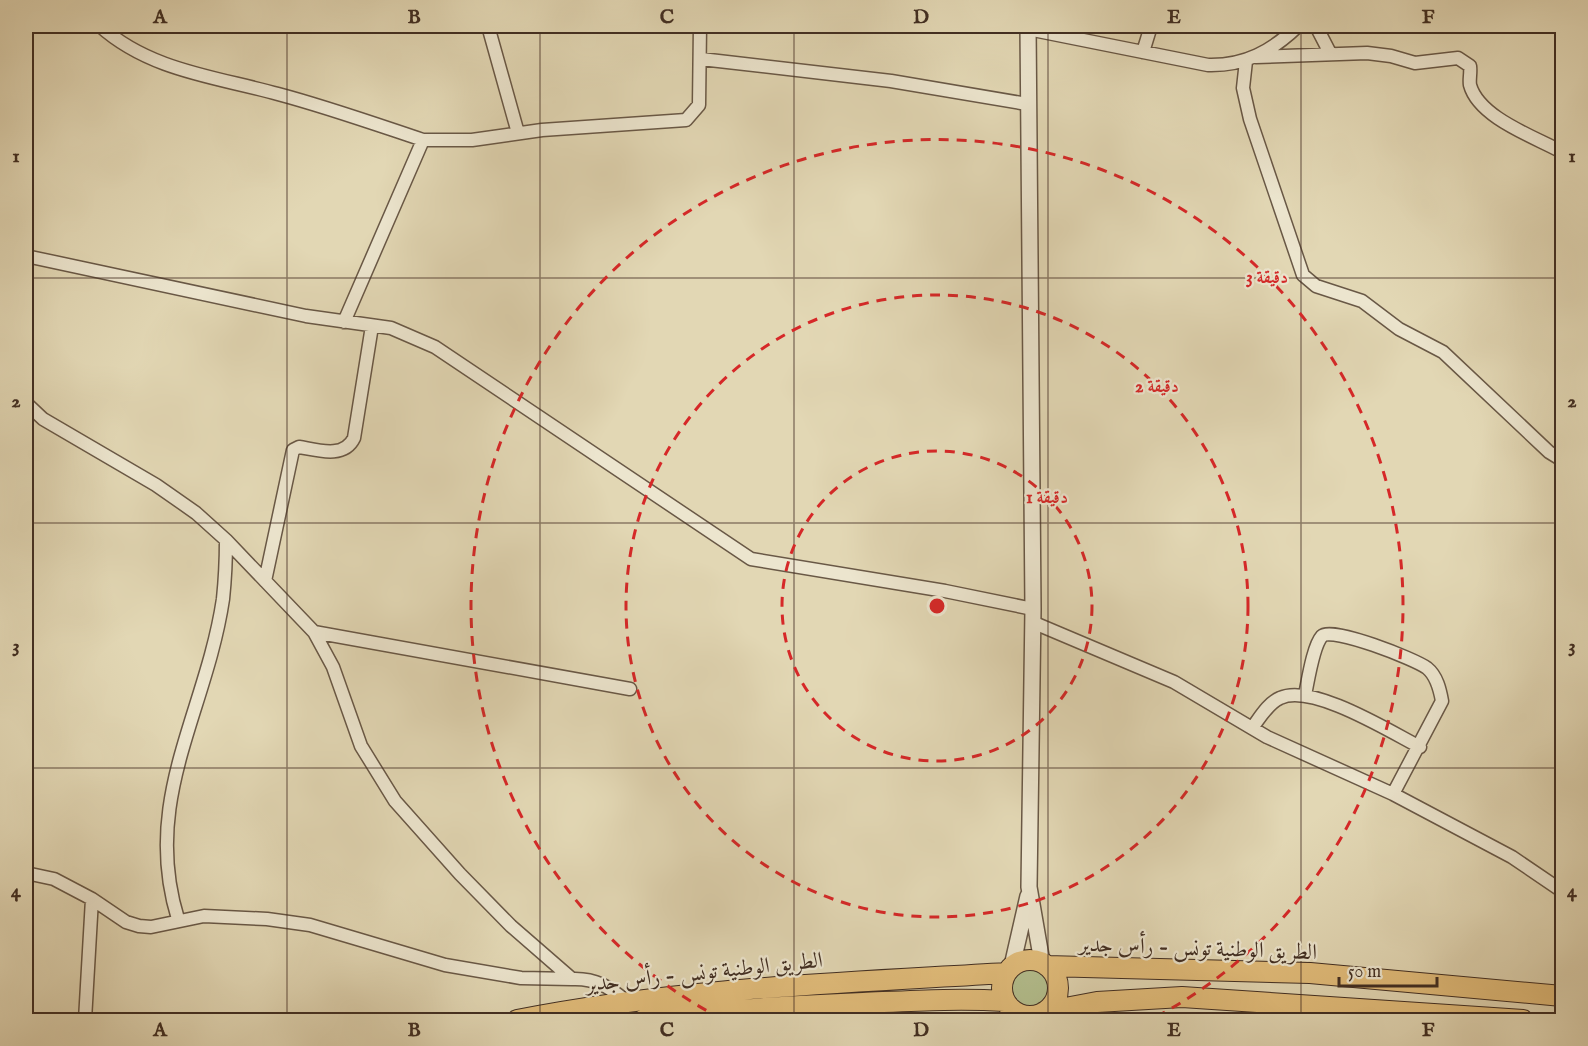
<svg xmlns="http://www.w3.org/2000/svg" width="1588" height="1046" viewBox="0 0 1588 1046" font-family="'IM FELL English',Amiri,serif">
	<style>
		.green { fill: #b3be8d; stroke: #7a7658; stroke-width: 1.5 }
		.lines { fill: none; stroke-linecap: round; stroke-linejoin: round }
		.minor-casing { stroke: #695846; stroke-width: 15 }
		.tertiary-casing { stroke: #695846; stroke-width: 18 }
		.trunk-casing { stroke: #412e22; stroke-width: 22 }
		.minor { stroke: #ece5ce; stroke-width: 12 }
		.tertiary { stroke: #ece5ce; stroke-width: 15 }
		.trunk { stroke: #e1bc7a; stroke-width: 20 }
		.grid { fill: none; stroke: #412e22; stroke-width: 1.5; stroke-opacity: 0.55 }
		.ring { fill: none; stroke: #d62828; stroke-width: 3; stroke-dasharray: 10 8 }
		.labels { text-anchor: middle; stroke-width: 4.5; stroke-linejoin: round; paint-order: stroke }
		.street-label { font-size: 22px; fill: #412e22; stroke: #ece5ce }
		.centre { fill: #d62828; stroke: #ece5ce; stroke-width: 3 }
		.ring-label { font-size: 18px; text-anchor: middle; font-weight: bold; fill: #d62828; stroke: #ece5ce; stroke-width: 4.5; stroke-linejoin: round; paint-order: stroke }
		.neatline { fill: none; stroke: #412e22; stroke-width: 2 }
		.grid-label { font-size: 20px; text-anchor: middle; font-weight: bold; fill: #412e22 }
	</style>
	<rect width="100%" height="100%" fill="#e2d7b4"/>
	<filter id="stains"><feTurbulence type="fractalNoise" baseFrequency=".00333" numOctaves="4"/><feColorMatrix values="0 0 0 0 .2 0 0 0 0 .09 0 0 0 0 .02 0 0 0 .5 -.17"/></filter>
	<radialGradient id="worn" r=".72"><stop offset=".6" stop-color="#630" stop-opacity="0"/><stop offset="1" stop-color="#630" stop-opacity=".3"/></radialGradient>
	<path class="green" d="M1012 988a19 19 0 1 1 38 0a19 19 0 1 1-38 0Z"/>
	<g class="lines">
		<g class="minor-casing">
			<path id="minor" d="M 100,26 C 150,71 217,77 278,94 C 327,107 375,124 423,140
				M 488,26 L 518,133
				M 1316,26 L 1330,53
				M 1028,29 L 1208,65 C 1245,66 1272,51 1298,26
				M 1143,52 L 1151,26
				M 1256,57 L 1367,53 L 1391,56 L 1415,63 L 1458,58 L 1470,66 C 1471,73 1469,79 1470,85 C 1479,118 1535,137 1562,152
				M 701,59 L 891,81 L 1027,104
				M 1246,61 L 1243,88 L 1250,119 L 1303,275 L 1316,286 L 1362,301 L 1399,329 L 1443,352 L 1549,452 L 1562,460
				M 26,256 L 306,316 L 391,328 L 435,347 L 751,559 L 945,591 L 1033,609
				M 344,322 L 423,140 L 472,140 L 542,130 L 686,120 L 699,105 L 700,26
				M 26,403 L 43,419 L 156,485 L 196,513 L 226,540 L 314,632 L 333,667 L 361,746 L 395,801 L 460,874 L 511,926 L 572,979 C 596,978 609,987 626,1001
				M 265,581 L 293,450 L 299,447 C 317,450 344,459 354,438 L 372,326
				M 1032,622 L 1174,682 L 1267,737 L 1393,794 L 1512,857 L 1562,891
				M 314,632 L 630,689
				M 1305,695 C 1308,681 1313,646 1322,636 C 1331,626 1415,659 1427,668 C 1437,676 1440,690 1442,701 L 1393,794
				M 1252,728 C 1259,719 1268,703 1280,698 C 1312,683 1389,731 1420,747
				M 26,873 L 54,879 L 92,899 L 126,922 L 139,926 L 151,927 L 204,916 L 267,919 L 310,925 L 445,965 L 521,978 L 572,979
				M 178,919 C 141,800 206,713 223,599 C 225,580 226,560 226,540
				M 26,1020 L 34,1020
				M 85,1020 L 92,899"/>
		</g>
		<g class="tertiary-casing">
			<path id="tertiary" d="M 1028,26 L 1033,609 L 1029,887 L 1042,962
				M 1012,966 L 1028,896
				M 1011,1008 L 1013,1020"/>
		</g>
		<g class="trunk-casing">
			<path id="trunk" d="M1002 988a28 28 0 1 1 56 0a28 28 0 1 1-56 0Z
				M 1047,966 L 1310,973 L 1562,996
				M 1044,1012 L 1097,1002 L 1182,997 L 1523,1020
				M 517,1020 C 680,988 841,983 1006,973
				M 643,1020 C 715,1010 789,1006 863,1003 C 910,1001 957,998 1005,1001"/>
		</g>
		<use href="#minor" class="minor"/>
		<use href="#tertiary" class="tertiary"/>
		<use href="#trunk" class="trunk"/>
	</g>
	<path class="grid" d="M 287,26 L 287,1020M 540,26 L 540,1020M 794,26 L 794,1020M 1048,26 L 1048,1020M 1301,26 L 1301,1020M 26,278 L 1562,278M 26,523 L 1562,523M 26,768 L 1562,768"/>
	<g class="ring">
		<circle cx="937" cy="606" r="155"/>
		<circle cx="937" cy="606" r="311"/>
		<path d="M722 1019A466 466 0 1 1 1152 1019"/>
	</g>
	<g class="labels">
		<g class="street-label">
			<text transform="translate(1198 947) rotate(2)" y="8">الطريق الوطنية تونس - رأس جدير</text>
			<text transform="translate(704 971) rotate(-6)" y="8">الطريق الوطنية تونس - رأس جدير</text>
		</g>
	</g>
	<circle cx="937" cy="606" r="9" class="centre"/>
	<g class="ring-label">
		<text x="1267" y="283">3 دقيقة</text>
		<text x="1157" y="392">2 دقيقة</text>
		<text x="1047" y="503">1 دقيقة</text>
	</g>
	<rect width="1588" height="1046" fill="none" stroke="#e2d7b4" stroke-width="66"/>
	<path d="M1339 977v9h98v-9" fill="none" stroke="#412e22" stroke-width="3"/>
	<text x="1348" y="977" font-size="18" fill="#412e22" stroke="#ece5ce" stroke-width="4.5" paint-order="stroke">50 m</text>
	<rect x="33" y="33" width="1522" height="980" class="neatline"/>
	<g class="grid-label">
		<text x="160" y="23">A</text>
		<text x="414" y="23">B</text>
		<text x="667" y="23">C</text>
		<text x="921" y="23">D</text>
		<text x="1174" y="23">E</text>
		<text x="1428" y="23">F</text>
		<text x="16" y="162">1</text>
		<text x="1572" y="162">1</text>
		<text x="16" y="407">2</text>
		<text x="1572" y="407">2</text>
		<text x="16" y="652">3</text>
		<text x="1572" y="652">3</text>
		<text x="16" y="897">4</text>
		<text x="1572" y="897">4</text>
		<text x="160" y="1036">A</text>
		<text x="414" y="1036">B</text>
		<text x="667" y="1036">C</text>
		<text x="921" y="1036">D</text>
		<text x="1174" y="1036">E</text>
		<text x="1428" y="1036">F</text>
	</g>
	<rect width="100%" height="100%" filter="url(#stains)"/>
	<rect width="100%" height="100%" fill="url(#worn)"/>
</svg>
